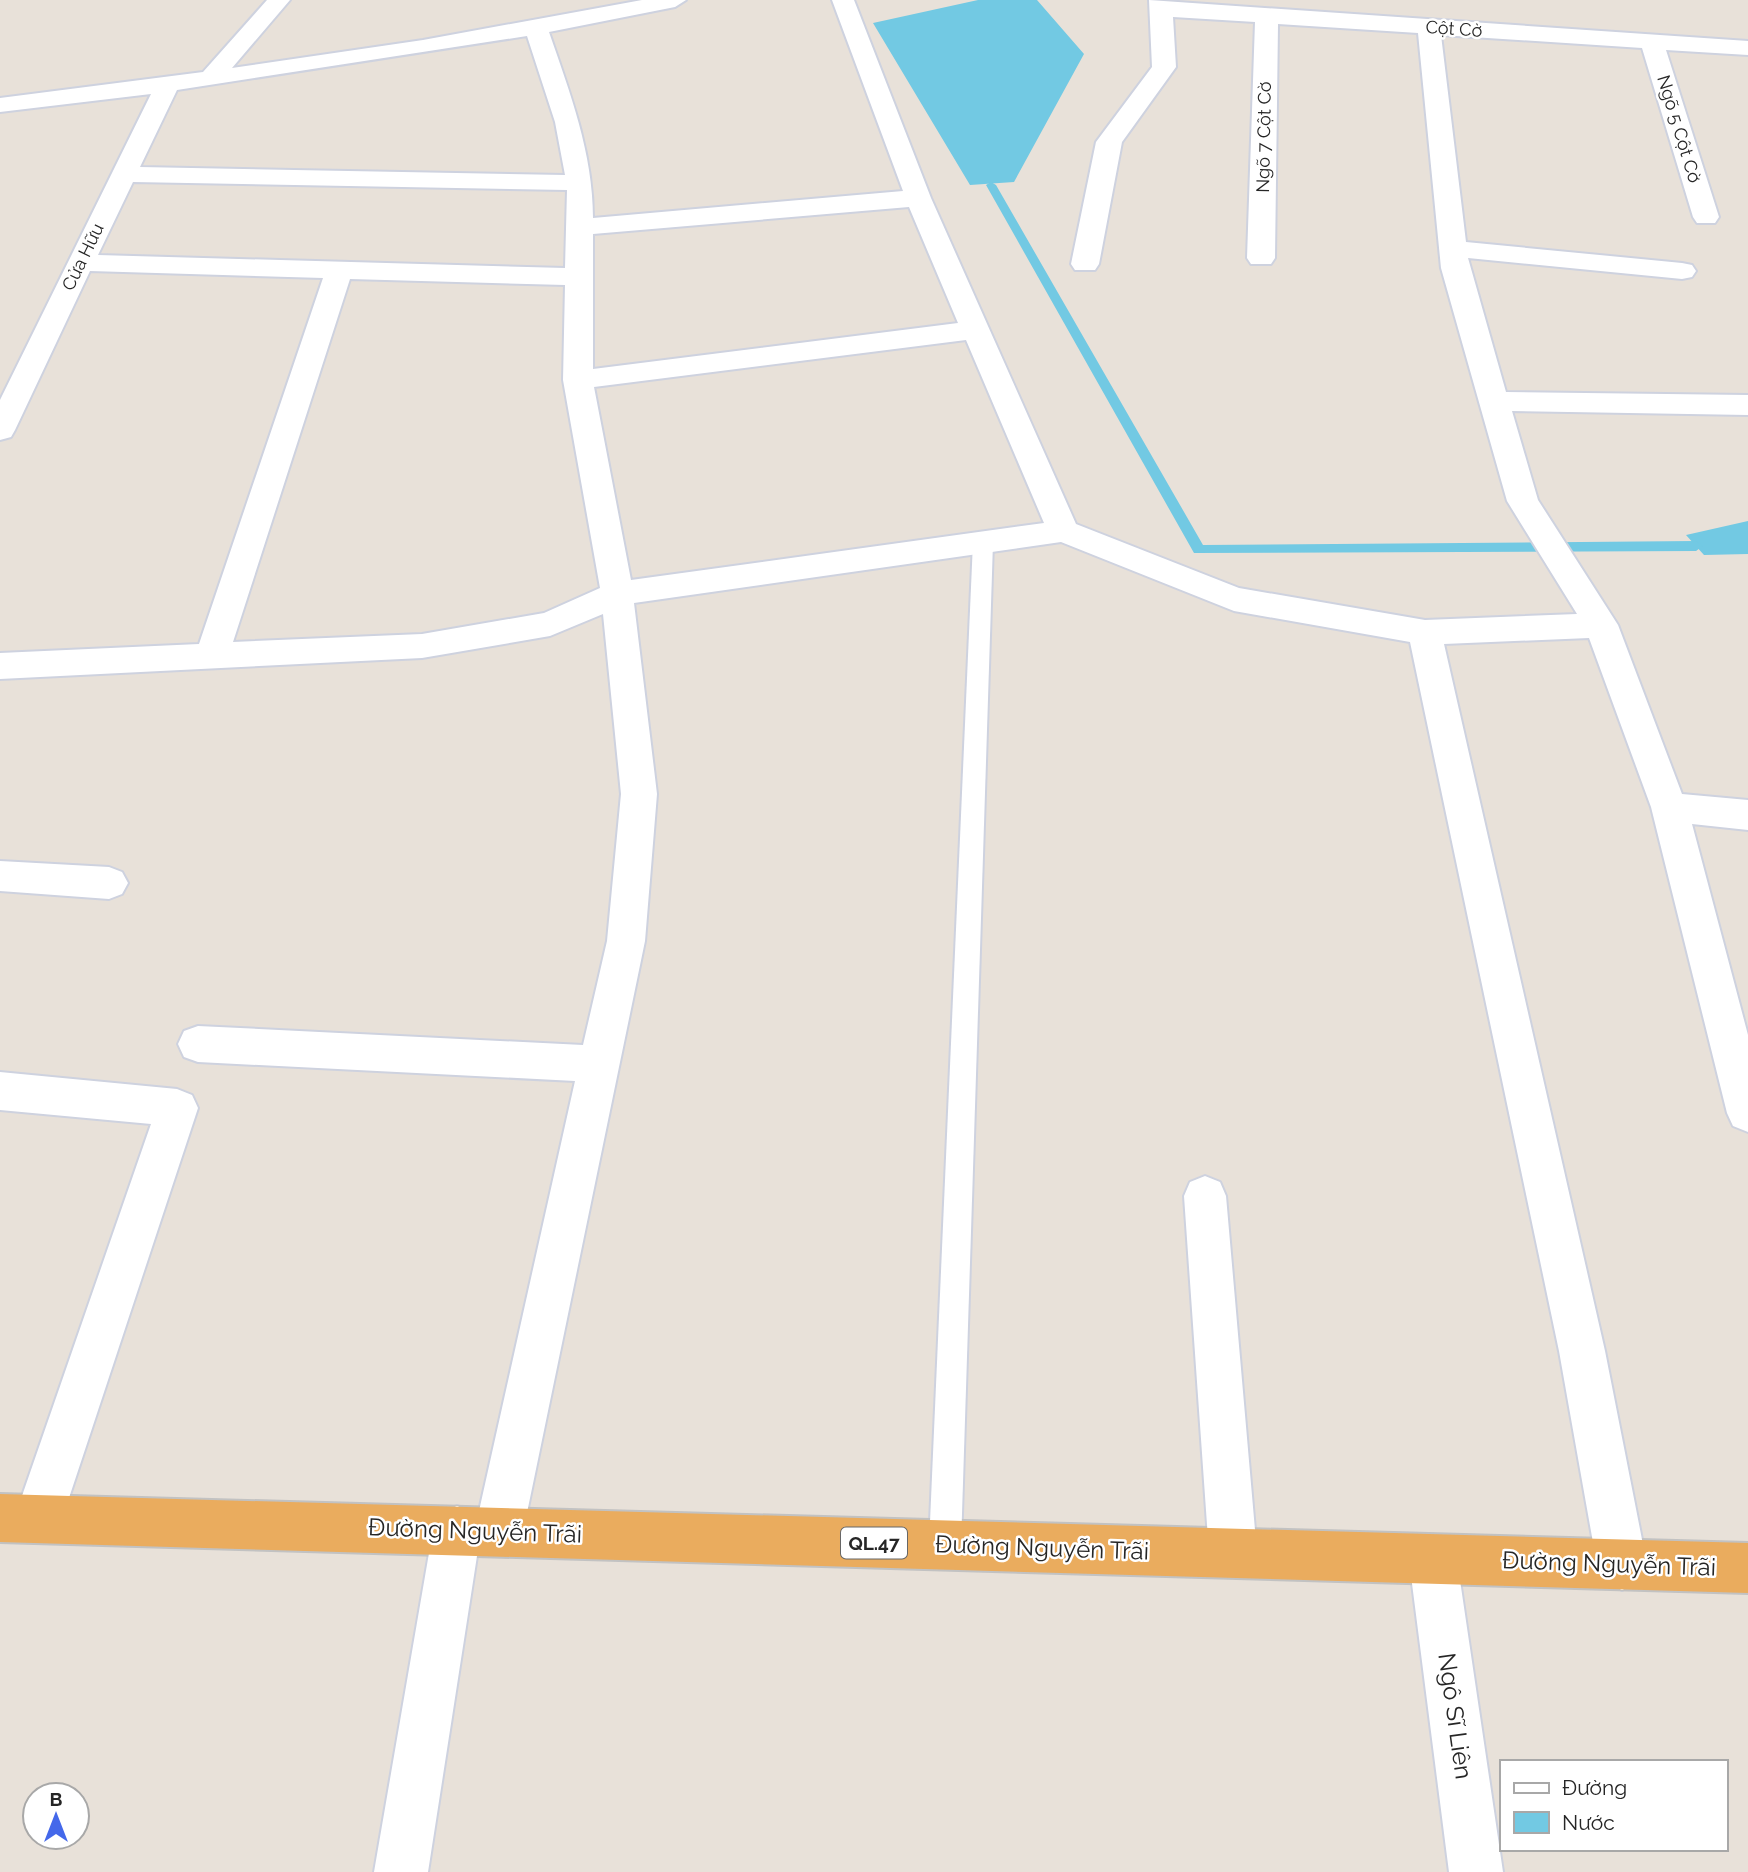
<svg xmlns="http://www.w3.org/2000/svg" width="1748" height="1872" viewBox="0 0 1748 1872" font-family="Raleway,sans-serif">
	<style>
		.water { fill: #72c9e3 }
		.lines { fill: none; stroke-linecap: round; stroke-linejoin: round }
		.stream { fill: #72c9e3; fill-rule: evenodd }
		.service-casing { stroke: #ced2df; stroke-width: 4 }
		.minor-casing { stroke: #ced2df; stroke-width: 4 }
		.trunk-casing { stroke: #c2c2c2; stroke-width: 4 }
		.service { fill: #fff; fill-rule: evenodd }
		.minor { fill: #fff; fill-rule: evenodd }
		.trunk { fill: #eaac5e; fill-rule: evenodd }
		.labels { text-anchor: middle; stroke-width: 5; stroke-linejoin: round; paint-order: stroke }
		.far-street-label { font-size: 18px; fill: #262626; stroke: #fff }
		.shield { fill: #fff; stroke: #676767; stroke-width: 2 }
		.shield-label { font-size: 19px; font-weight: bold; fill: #262626 }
		.near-street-label { font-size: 24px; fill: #262626; stroke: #fff }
	</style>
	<rect width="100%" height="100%" fill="#e8e1d9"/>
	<path class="water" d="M 978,0 L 1037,0 L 1084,54 L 1014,182 L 970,185 L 873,23 Z
		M 1748,521 L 1748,554 L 1704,555 L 1686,535 Z"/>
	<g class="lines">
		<path class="stream" d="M 991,182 L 996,185 L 1203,545 L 1696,541 L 1703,546 L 1696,551 L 1194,553 L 986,185 Z"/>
		<g class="service-casing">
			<path id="service" d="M 983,535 L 993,542 L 961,1545 L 956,1556 L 945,1561 L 934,1556 L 929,1545 L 973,542 Z"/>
		</g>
		<g class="minor-casing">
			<path id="minor" d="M 267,0 L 290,0 L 232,68 L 423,40 L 642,0 L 686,0 L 675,7 L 549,32 C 570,93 593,153 593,218 L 903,191 L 832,0 L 854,0 L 931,198 L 1076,524 L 1239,588 L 1425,620 L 1577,614 L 1507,501 L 1441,268 L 1418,33 L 1278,24 L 1275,258 L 1271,264 L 1251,264 L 1247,258 L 1255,22 L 1173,17 L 1176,67 L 1122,142 L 1099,264 L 1095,270 L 1075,270 L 1071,264 L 1096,142 L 1152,67 L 1149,0 L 1748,41 L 1748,55 L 1666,50 L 1719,217 L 1715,223 L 1697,223 L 1693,217 L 1642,48 L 1441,35 L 1466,242 L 1682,263 L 1692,265 L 1696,271 L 1692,277 L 1682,279 L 1468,258 L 1506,392 L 1748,395 L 1748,415 L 1512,411 L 1538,500 L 1618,625 L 1682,794 L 1748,800 L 1748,830 L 1692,824 L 1748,1035 L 1748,1132 L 1733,1126 L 1727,1113 L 1651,807 L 1589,638 L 1444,644 L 1605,1351 L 1647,1565 L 1639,1582 L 1622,1590 L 1605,1582 L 1597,1565 L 1559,1351 L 1410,642 L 1234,611 L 1061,542 L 634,603 L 657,794 L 645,941 L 523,1532 L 516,1549 L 499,1556 L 482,1549 L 479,1543 L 428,1872 L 374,1872 L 433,1530 L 440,1513 L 457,1506 L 474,1513 L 477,1520 L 575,1081 L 198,1062 L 184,1057 L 178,1044 L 184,1031 L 198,1026 L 583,1045 L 607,941 L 621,794 L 603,614 L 550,636 L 422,658 L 0,679 L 0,653 L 199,644 L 323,278 L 90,271 L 15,430 L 11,437 L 0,440 L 0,400 L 151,94 L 0,112 L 0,98 L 203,72 ZM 527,36 L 555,122 L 565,175 L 140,167 L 177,90 ZM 133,182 L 567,190 L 565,268 L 98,255 ZM 909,207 L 958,323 L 593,369 L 593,234 ZM 350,279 L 565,285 L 563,380 L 600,588 L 544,613 L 422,634 L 233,642 ZM 966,340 L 1044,523 L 631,580 L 594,387 Z
				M 0,861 L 109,867 L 122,872 L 128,883 L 122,894 L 109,899 L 0,891 Z
				M 0,1072 L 177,1089 L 192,1095 L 198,1108 L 62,1519 L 55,1536 L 38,1543 L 21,1536 L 14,1519 L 151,1124 L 0,1110 Z
				M 1205,1176 L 1220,1182 L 1226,1196 L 1257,1553 L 1250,1570 L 1233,1577 L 1216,1570 L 1209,1553 L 1184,1196 L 1190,1182 Z
				M 1433,1536 L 1450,1543 L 1457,1560 L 1503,1872 L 1449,1872 L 1409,1560 L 1416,1543 Z"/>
		</g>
		<g class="trunk-casing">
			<path id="trunk" d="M 0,1494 L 1748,1543 L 1748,1593 L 0,1542 Z"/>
		</g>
		<use href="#service" class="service"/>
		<use href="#minor" class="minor"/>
		<use href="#trunk" class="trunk"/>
	</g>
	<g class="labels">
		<g class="far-street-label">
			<text transform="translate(1454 29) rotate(4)" y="6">Cột Cờ</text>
			<text transform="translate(1679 129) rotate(73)" y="6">Ngõ 5 Cột Cờ</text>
			<text transform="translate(1264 137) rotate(-89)" y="6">Ngõ 7 Cột Cờ</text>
			<text transform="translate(83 257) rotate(-64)" y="6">Cửa Hữu</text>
		</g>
		<rect class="shield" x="841" y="1527.5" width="66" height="31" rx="5"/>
		<g class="shield-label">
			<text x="874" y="1550">QL.47</text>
		</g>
		<g class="near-street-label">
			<text transform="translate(475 1531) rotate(2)" y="8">Đường Nguyễn Trãi</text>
			<text transform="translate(1042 1548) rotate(2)" y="8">Đường Nguyễn Trãi</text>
			<text transform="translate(1609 1564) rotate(2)" y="8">Đường Nguyễn Trãi</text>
			<text transform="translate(1455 1716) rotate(82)" y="8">Ngô Sĩ Liên</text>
		</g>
	</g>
	<rect x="1500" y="1760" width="228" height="91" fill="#ffffff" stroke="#a8a8a8" stroke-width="2"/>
	<rect x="1514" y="1783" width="35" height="10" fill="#ffffff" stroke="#a8a8a8" stroke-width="2"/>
	<text x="1562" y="1795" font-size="21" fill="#262626">Đường</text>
	<rect x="1514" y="1812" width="35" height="21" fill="#72c9e3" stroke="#a8a8a8" stroke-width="2"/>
	<text x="1562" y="1830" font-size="21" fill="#262626">Nước</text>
	<g transform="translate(56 1816)"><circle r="33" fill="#ffffff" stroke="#a8a8a8" stroke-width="2"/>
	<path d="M0-5L12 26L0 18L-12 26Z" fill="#4468ea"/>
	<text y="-10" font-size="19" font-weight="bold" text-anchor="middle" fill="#262626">B</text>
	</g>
</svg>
